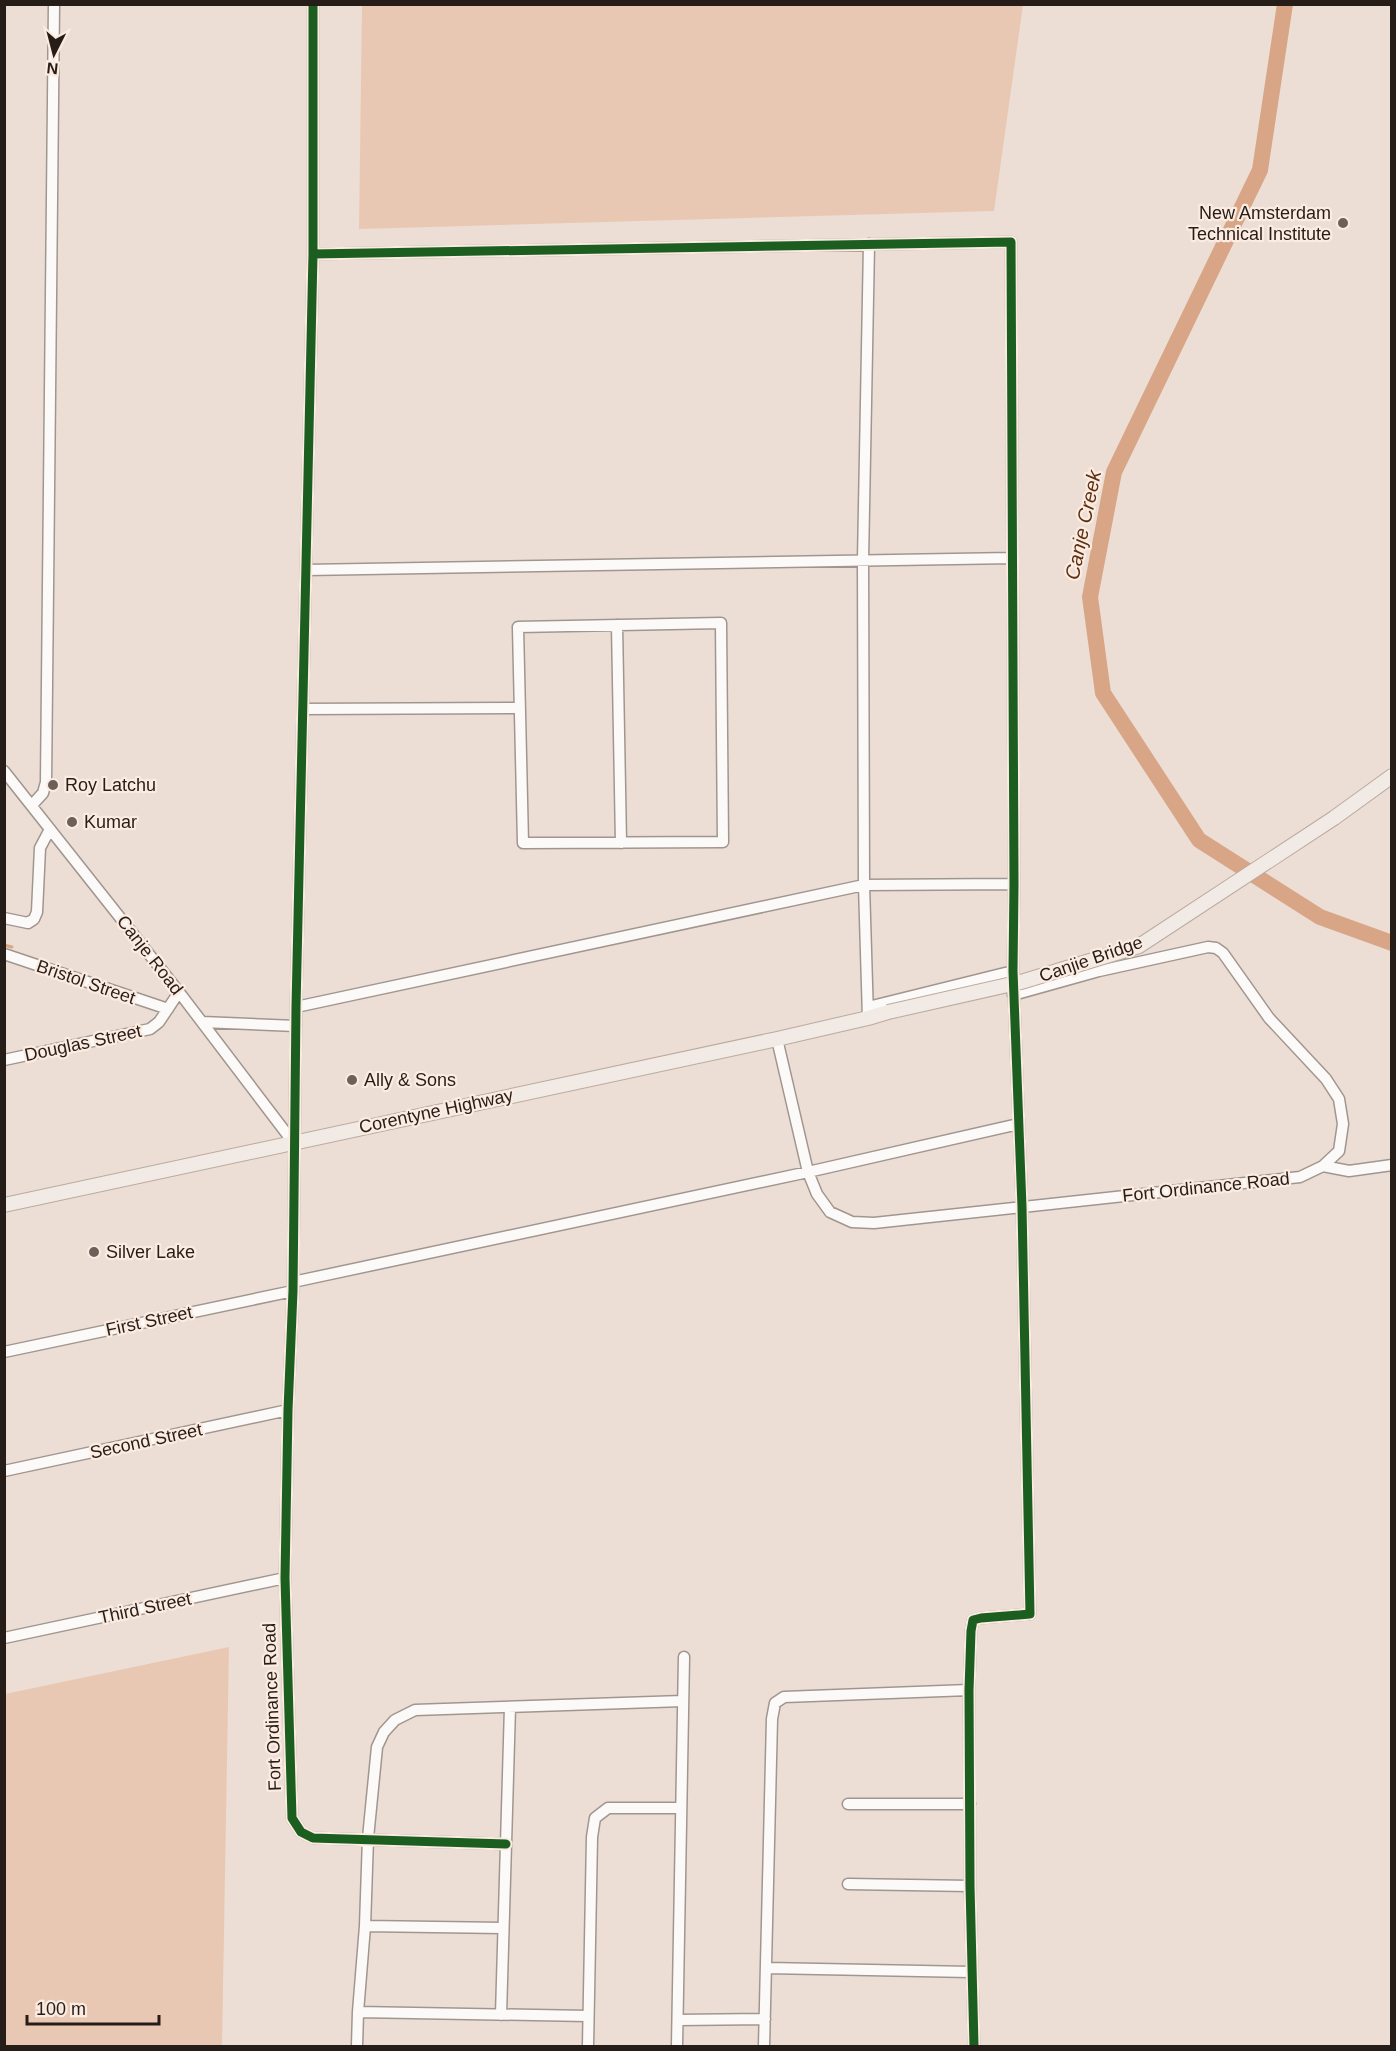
<svg xmlns="http://www.w3.org/2000/svg" width="1396" height="2051" viewBox="0 0 1396 2051" font-family="Helvetica,sans-serif">
	<style>
		.green { fill: #e9c8b3 }
		.lines { fill: none; stroke-linecap: round; stroke-linejoin: round }
		.stream { stroke: #d8a686; stroke-width: 3 }
		.river { stroke: #d8a686; stroke-width: 16 }
		.minor-casing { stroke: #a1968f; stroke-width: 13 }
		.major-casing { stroke: #baaaa0; stroke-width: 16 }
		.minor { stroke: #fcfaf9; stroke-width: 10 }
		.major { stroke: #f2ebe5; stroke-width: 14 }
		.major-bridge-casing { stroke: #baaaa0; stroke-width: 16; stroke-linecap: butt }
		.major-bridge { stroke: #f2ebe5; stroke-width: 14 }
		.cycleway-casing { stroke: #fbebe1; stroke-width: 13 }
		.cycleway { stroke: #1b5e20; stroke-width: 9 }
		.poi-dot { fill: #6c615a; stroke: #fbebe1; stroke-width: 2 }
		.labels { text-anchor: middle; stroke-width: 4.5; stroke-linejoin: round; paint-order: stroke }
		.poi-label { font-size: 18px; fill: #271d18; stroke: #fbebe1; text-anchor: start }
		.street-label { font-size: 18px; fill: #271d18; stroke: #fbebe1 }
		.water-label { font-size: 20px; font-style: italic; fill: #5c3010; stroke: #fbebe1 }
	</style>
	<rect width="100%" height="100%" fill="#ecded5"/>
	<path class="green" d="M 362,5 L 1023,5 L 994,211 L 359,229 Z
		M 229,1647 L 222,2046 L 5,2046 L 5,1694 Z"/>
	<g class="lines">
		<path class="stream" d="M 4,945 L 12,947"/>
		<path class="river" d="M 1285,4 L 1260,170 L 1114,472 L 1090,597 L 1103,693 L 1199,840 L 1320,917 L 1392,943"/>
		<g class="minor-casing">
			<path id="minor" d="M 313,4 L 313,254 L 296,1007 L 293,1291 L 288,1410 L 285,1578 L 292,1818 L 301,1832 L 313,1838 L 506,1844
				M 313,254 L 1011,242 L 1014,884 L 1013,971 L 1022,1207 L 1030,1614 L 981,1618 L 973,1620 L 971,1631 L 969,1690 L 970,1886 L 974,2046
				M 306,570 L 1012,558
				M 721,623 L 723,842 L 523,843 L 518,627 Z
				M 617,625 L 621,843
				M 304,709 L 518,708
				M 4,771 L 179,992 L 293,1142
				M 32,805 L 43,793 L 46,782 L 54,4
				M 4,918 L 28,923 L 34,919 L 37,912 L 40,848 L 50,829
				M 4,954 L 168,1009
				M 296,1007 L 864,885 L 1014,884
				M 868,1007 L 1013,971
				M 868,1018 L 864,885 L 863,560 L 869,244
				M 202,1022 L 296,1026
				M 777,1039 L 808,1172 L 817,1194 L 830,1212 L 852,1222 L 874,1223 L 1300,1177 L 1323,1166 L 1339,1151 L 1343,1124 L 1339,1099 L 1326,1079 L 1269,1018 L 1223,953 L 1216,948 L 1208,947 L 1099,971 L 1013,995
				M 4,1060 L 150,1029 L 159,1022 L 179,992
				M 1323,1166 L 1349,1171 L 1392,1165
				M 293,1282 L 808,1172 L 1018,1124
				M 4,1352 L 293,1291
				M 4,1471 L 288,1410
				M 4,1638 L 285,1578
				M 848,1804 L 970,1804
				M 848,1884 L 970,1886
				M 365,1926 L 503,1928
				M 767,1968 L 971,1972
				M 358,2012 L 588,2016
				M 501,2015 L 510,1707
				M 678,2020 L 765,2019
				M 357,2046 L 358,2012 L 365,1926 L 368,1838 L 377,1747 L 384,1732 L 395,1720 L 415,1710 L 683,1701
				M 588,2046 L 592,1837 L 595,1818 L 608,1808 L 681,1808
				M 677,2046 L 684,1657
				M 764,2046 L 772,1719 L 775,1703 L 784,1697 L 969,1690"/>
		</g>
		<g class="major-casing">
			<path id="major" d="M 1334,818 L 1392,776
				M 4,1205 L 777,1039 L 868,1018 L 888,1012"/>
		</g>
		<use href="#minor" class="minor"/>
		<use href="#major" class="major"/>
		<g class="major-bridge-casing">
			<path id="major-bridge" d="M 888,1012 L 1021,982 L 1139,946 L 1334,818"/>
		</g>
		<use href="#major-bridge" class="major-bridge"/>
		<g class="cycleway-casing">
			<path id="cycleway" d="M 313,4 L 313,254 L 296,1007 L 293,1291 L 288,1410 L 285,1578 L 292,1818 L 301,1832 L 313,1838 L 506,1844
				M 313,254 L 1011,242 L 1014,884 L 1013,971 L 1022,1207 L 1030,1614 L 981,1618 L 973,1620 L 971,1631 L 969,1690 L 970,1886 L 974,2046"/>
		</g>
		<use href="#cycleway" class="cycleway"/>
	</g>
	<g class="poi-dot">
		<circle cx="1343" cy="223" r="6"/>
		<circle cx="53" cy="785" r="6"/>
		<circle cx="72" cy="822" r="6"/>
		<circle cx="352" cy="1080" r="6"/>
		<circle cx="94" cy="1252" r="6"/>
	</g>
	<g class="labels">
		<g class="poi-label">
			<text x="1331" y="219" text-anchor="end">New Amsterdam<tspan x="1331" dy="21">Technical Institute</tspan></text>
			<text x="65" y="791">Roy Latchu</text>
			<text x="84" y="828">Kumar</text>
			<text x="364" y="1086">Ally &amp; Sons</text>
			<text x="106" y="1258">Silver Lake</text>
		</g>
		<g class="street-label">
			<text transform="translate(150 955) rotate(52)" y="6">Canje Road</text>
			<text transform="translate(1091 959) rotate(-19)" y="6">Canjie Bridge</text>
			<text transform="translate(86 982) rotate(19)" y="6">Bristol Street</text>
			<text transform="translate(83 1043) rotate(-12)" y="6">Douglas Street</text>
			<text transform="translate(436 1111) rotate(-12)" y="6">Corentyne Highway</text>
			<text transform="translate(1206 1187) rotate(-6)" y="6">Fort Ordinance Road</text>
			<text transform="translate(149 1321) rotate(-12)" y="6">First Street</text>
			<text transform="translate(146 1441) rotate(-12)" y="6">Second Street</text>
			<text transform="translate(145 1608) rotate(-12)" y="6">Third Street</text>
			<text transform="translate(272 1707) rotate(-92)" y="6">Fort Ordinance Road</text>
		</g>
		<g class="water-label">
			<text transform="translate(1083 525) rotate(-78)" y="7">Canje Creek</text>
		</g>
	</g>
	<rect width="1396" height="2051" fill="none" stroke="#271d18" stroke-width="12"/>
	<g transform="translate(54 54) rotate(186)" stroke="#fbebe1" stroke-width="4.5" paint-order="stroke">
	<path d="M0-4.5L10 22L0 15L-10 22Z" fill="#271d18"/>
	<text y="-9" font-size="16" font-weight="bold" text-anchor="middle" fill="#271d18">N</text>
	</g>
	<path d="M27 2015v9h132v-9" fill="none" stroke="#271d18" stroke-width="3"/>
	<text x="36" y="2015" font-size="18" fill="#271d18" stroke="#fbebe1" stroke-width="4.5" paint-order="stroke">100 m</text>
</svg>
